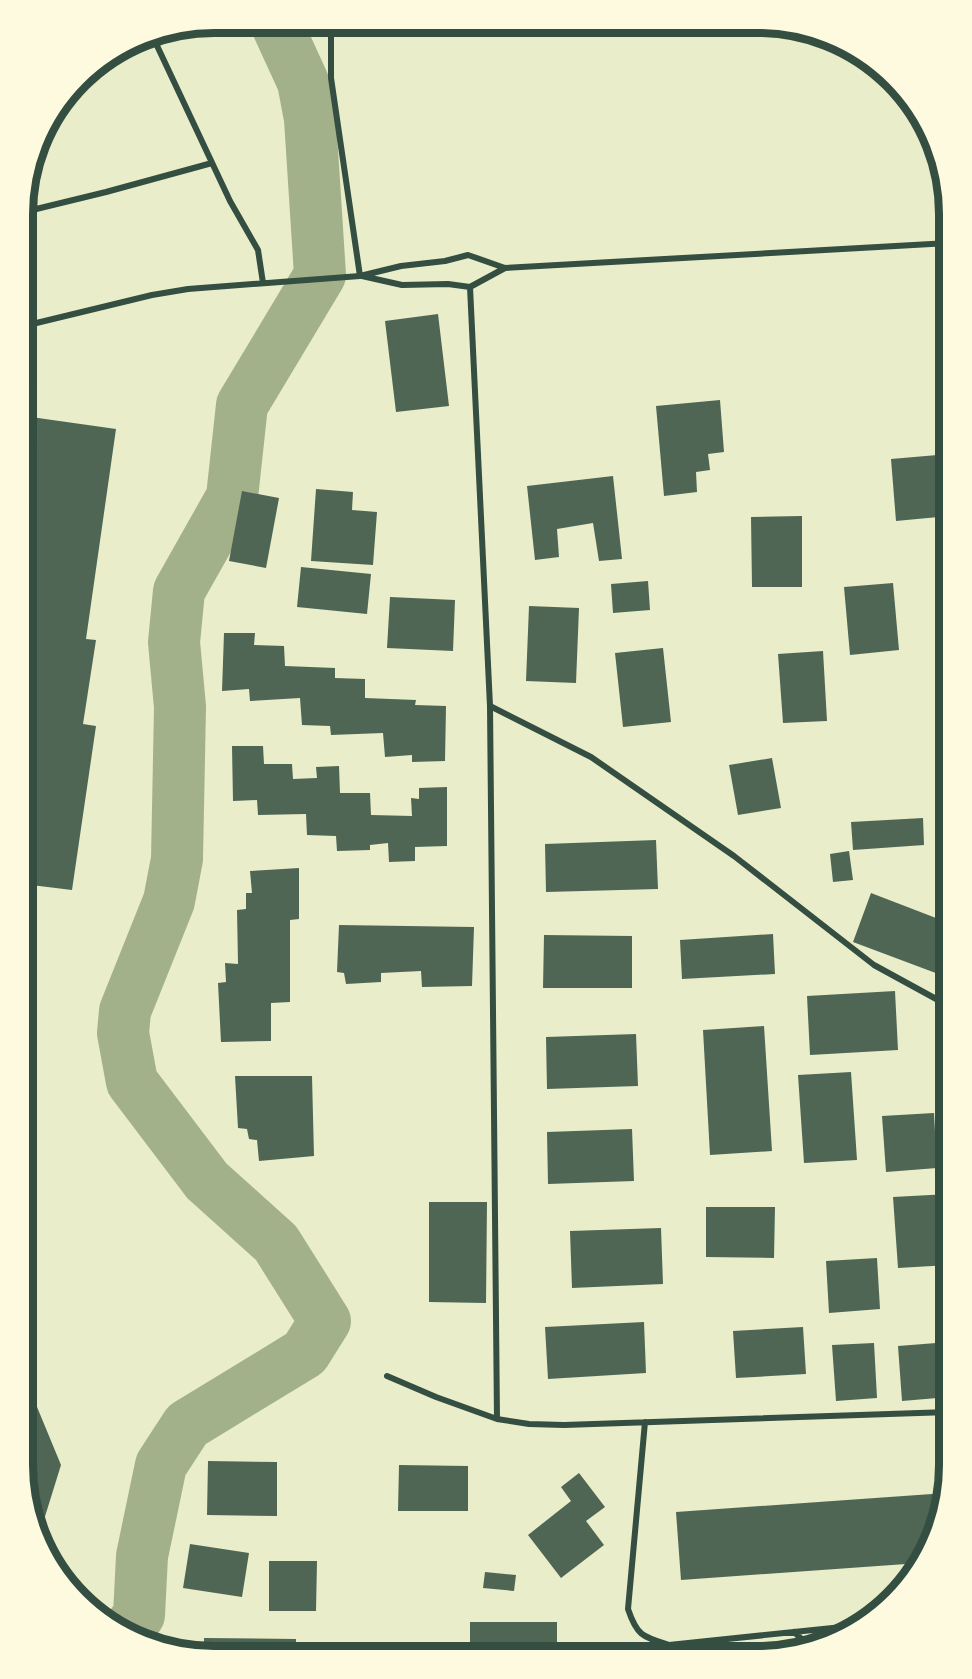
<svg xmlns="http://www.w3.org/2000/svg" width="972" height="1679" viewBox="0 0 972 1679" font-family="'Nunito Sans',sans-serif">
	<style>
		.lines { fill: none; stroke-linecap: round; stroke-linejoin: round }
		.river { stroke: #a3b18a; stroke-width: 52 }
		.building { fill: #4f6655 }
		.minor { stroke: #344e41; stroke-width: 6 }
		.rim { fill: none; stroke: #344e41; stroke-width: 8 }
	</style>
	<rect width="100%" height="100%" fill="#e9edc9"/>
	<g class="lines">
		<path class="river" d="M 128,1630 L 139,1615 L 142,1556 L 161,1465 L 187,1425 L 305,1353 L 325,1321 L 276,1243 L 207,1181 L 132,1082 L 123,1033 L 125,1011 L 169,901 L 177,859 L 180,707 L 174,642 L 179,591 L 232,497 L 242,405 L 320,275 L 310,119 L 303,82 L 276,23"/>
	</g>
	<path class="building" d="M 438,314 L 449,406 L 396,412 L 385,321 Z
		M 720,400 L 724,452 L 708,454 L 710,470 L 696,472 L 697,492 L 664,496 L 656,406 Z
		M 24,416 L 116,429 L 86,639 L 96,640 L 83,724 L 96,726 L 72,890 L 23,884 Z
		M 949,454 L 949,516 L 896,521 L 891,459 Z
		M 613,476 L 622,559 L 599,561 L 593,523 L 557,529 L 559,557 L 535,560 L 527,486 Z
		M 316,489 L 353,492 L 352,510 L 377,512 L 373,565 L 311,561 Z
		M 242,491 L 279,498 L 266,568 L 229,561 Z
		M 802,516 L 802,587 L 752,587 L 751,517 Z
		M 301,567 L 371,574 L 367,614 L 297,607 Z
		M 648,581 L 650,610 L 613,613 L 611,584 Z
		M 893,583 L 899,650 L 850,655 L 844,587 Z
		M 390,597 L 455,600 L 453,651 L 387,648 Z
		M 529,606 L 579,608 L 576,683 L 526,681 Z
		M 943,615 L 949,615 L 949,678 L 944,678 Z
		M 224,633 L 255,633 L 254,645 L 284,646 L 285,666 L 335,668 L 335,678 L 365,679 L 365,698 L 416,700 L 415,705 L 446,706 L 445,761 L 412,762 L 412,755 L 385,757 L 383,733 L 331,735 L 330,726 L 302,725 L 300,698 L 250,701 L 249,689 L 222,691 Z
		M 663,648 L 671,722 L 623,727 L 615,653 Z
		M 823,651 L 827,721 L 783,723 L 778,654 Z
		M 232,746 L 263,746 L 264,764 L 292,764 L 293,779 L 317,778 L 316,767 L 339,766 L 340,793 L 370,793 L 371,815 L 412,816 L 411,798 L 419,799 L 419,788 L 447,787 L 447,846 L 415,847 L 415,861 L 389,862 L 388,843 L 370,845 L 370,850 L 337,851 L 336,836 L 307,835 L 306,814 L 258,815 L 257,800 L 233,801 Z
		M 772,758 L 781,808 L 738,815 L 729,765 Z
		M 923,818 L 924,845 L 853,850 L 851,822 Z
		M 656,840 L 658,889 L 546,892 L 545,844 Z
		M 849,851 L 853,880 L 833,882 L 830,854 Z
		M 299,868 L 299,919 L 290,920 L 290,1002 L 271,1003 L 271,1041 L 221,1042 L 218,983 L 226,982 L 225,963 L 238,964 L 237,910 L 246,909 L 246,893 L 252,893 L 250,871 Z
		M 871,893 L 949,923 L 949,978 L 853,942 Z
		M 339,925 L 474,927 L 472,986 L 422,987 L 421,971 L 381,973 L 381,982 L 346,984 L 344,973 L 337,972 Z
		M 773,934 L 775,974 L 682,979 L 680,940 Z
		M 544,935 L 632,936 L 632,988 L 543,988 Z
		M 895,991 L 898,1050 L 810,1055 L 807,996 Z
		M 764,1026 L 772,1151 L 710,1155 L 703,1030 Z
		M 636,1034 L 638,1086 L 547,1089 L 546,1037 Z
		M 851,1072 L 857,1160 L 804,1163 L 798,1075 Z
		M 235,1076 L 312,1076 L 314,1156 L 259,1161 L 257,1140 L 249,1139 L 247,1129 L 238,1128 Z
		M 934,1113 L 937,1168 L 886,1172 L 882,1116 Z
		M 632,1129 L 634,1181 L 548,1184 L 547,1132 Z
		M 949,1194 L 949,1265 L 898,1268 L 893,1197 Z
		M 429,1202 L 487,1202 L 486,1303 L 429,1302 Z
		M 706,1207 L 775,1207 L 774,1258 L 706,1257 Z
		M 661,1228 L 663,1284 L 572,1288 L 570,1231 Z
		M 877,1258 L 880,1309 L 829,1313 L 826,1261 Z
		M 644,1322 L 646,1373 L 548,1379 L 545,1327 Z
		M 803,1327 L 806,1374 L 736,1378 L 733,1331 Z
		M 949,1342 L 949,1397 L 902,1401 L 898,1346 Z
		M 874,1343 L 877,1398 L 836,1401 L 832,1345 Z
		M 23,1373 L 61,1465 L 38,1539 L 23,1465 Z
		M 208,1461 L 277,1462 L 277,1516 L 207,1515 Z
		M 399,1465 L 468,1466 L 468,1511 L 398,1511 Z
		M 579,1473 L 605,1507 L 586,1521 L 604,1545 L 561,1578 L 528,1535 L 571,1501 L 561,1487 Z
		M 946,1493 L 939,1527 L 920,1563 L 681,1580 L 676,1512 Z
		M 190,1544 L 249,1553 L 242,1597 L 183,1588 Z
		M 269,1561 L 317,1561 L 316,1611 L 269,1611 Z
		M 485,1572 L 516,1575 L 514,1591 L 483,1588 Z
		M 470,1622 L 557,1622 L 557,1656 L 470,1656 Z
		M 204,1638 L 296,1639 L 296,1655 L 204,1655 Z"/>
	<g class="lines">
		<path class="minor" d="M 331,23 L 331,78 L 360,276
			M 152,35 L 230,201 L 258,250 L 263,283
			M 24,212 L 106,192 L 212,163
			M 362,276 L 402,285 L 448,284 L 470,287 L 505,268
			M 470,287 L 490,706 L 591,757 L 734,856 L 874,965 L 949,1006
			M 24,326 L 152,295 L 188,289 L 360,276 L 401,266 L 445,261 L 468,255 L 505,268 L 949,243
			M 490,706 L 497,1419 L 529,1424 L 564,1425 L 949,1412
			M 387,1376 L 436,1397 L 497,1419
			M 645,1422 L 628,1609 C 637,1636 643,1637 669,1645 L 852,1626
			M 794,1632 L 806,1643 L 807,1647"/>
	</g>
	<path d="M0 0H972V1679H0ZM214 33H758A181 181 0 0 1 939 214V1465A181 181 0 0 1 758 1646H214A181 181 0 0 1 33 1465V214A181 181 0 0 1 214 33Z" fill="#fefae0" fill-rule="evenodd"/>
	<path class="rim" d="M214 33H758A181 181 0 0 1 939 214V1465A181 181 0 0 1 758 1646H214A181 181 0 0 1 33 1465V214A181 181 0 0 1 214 33Z"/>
</svg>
